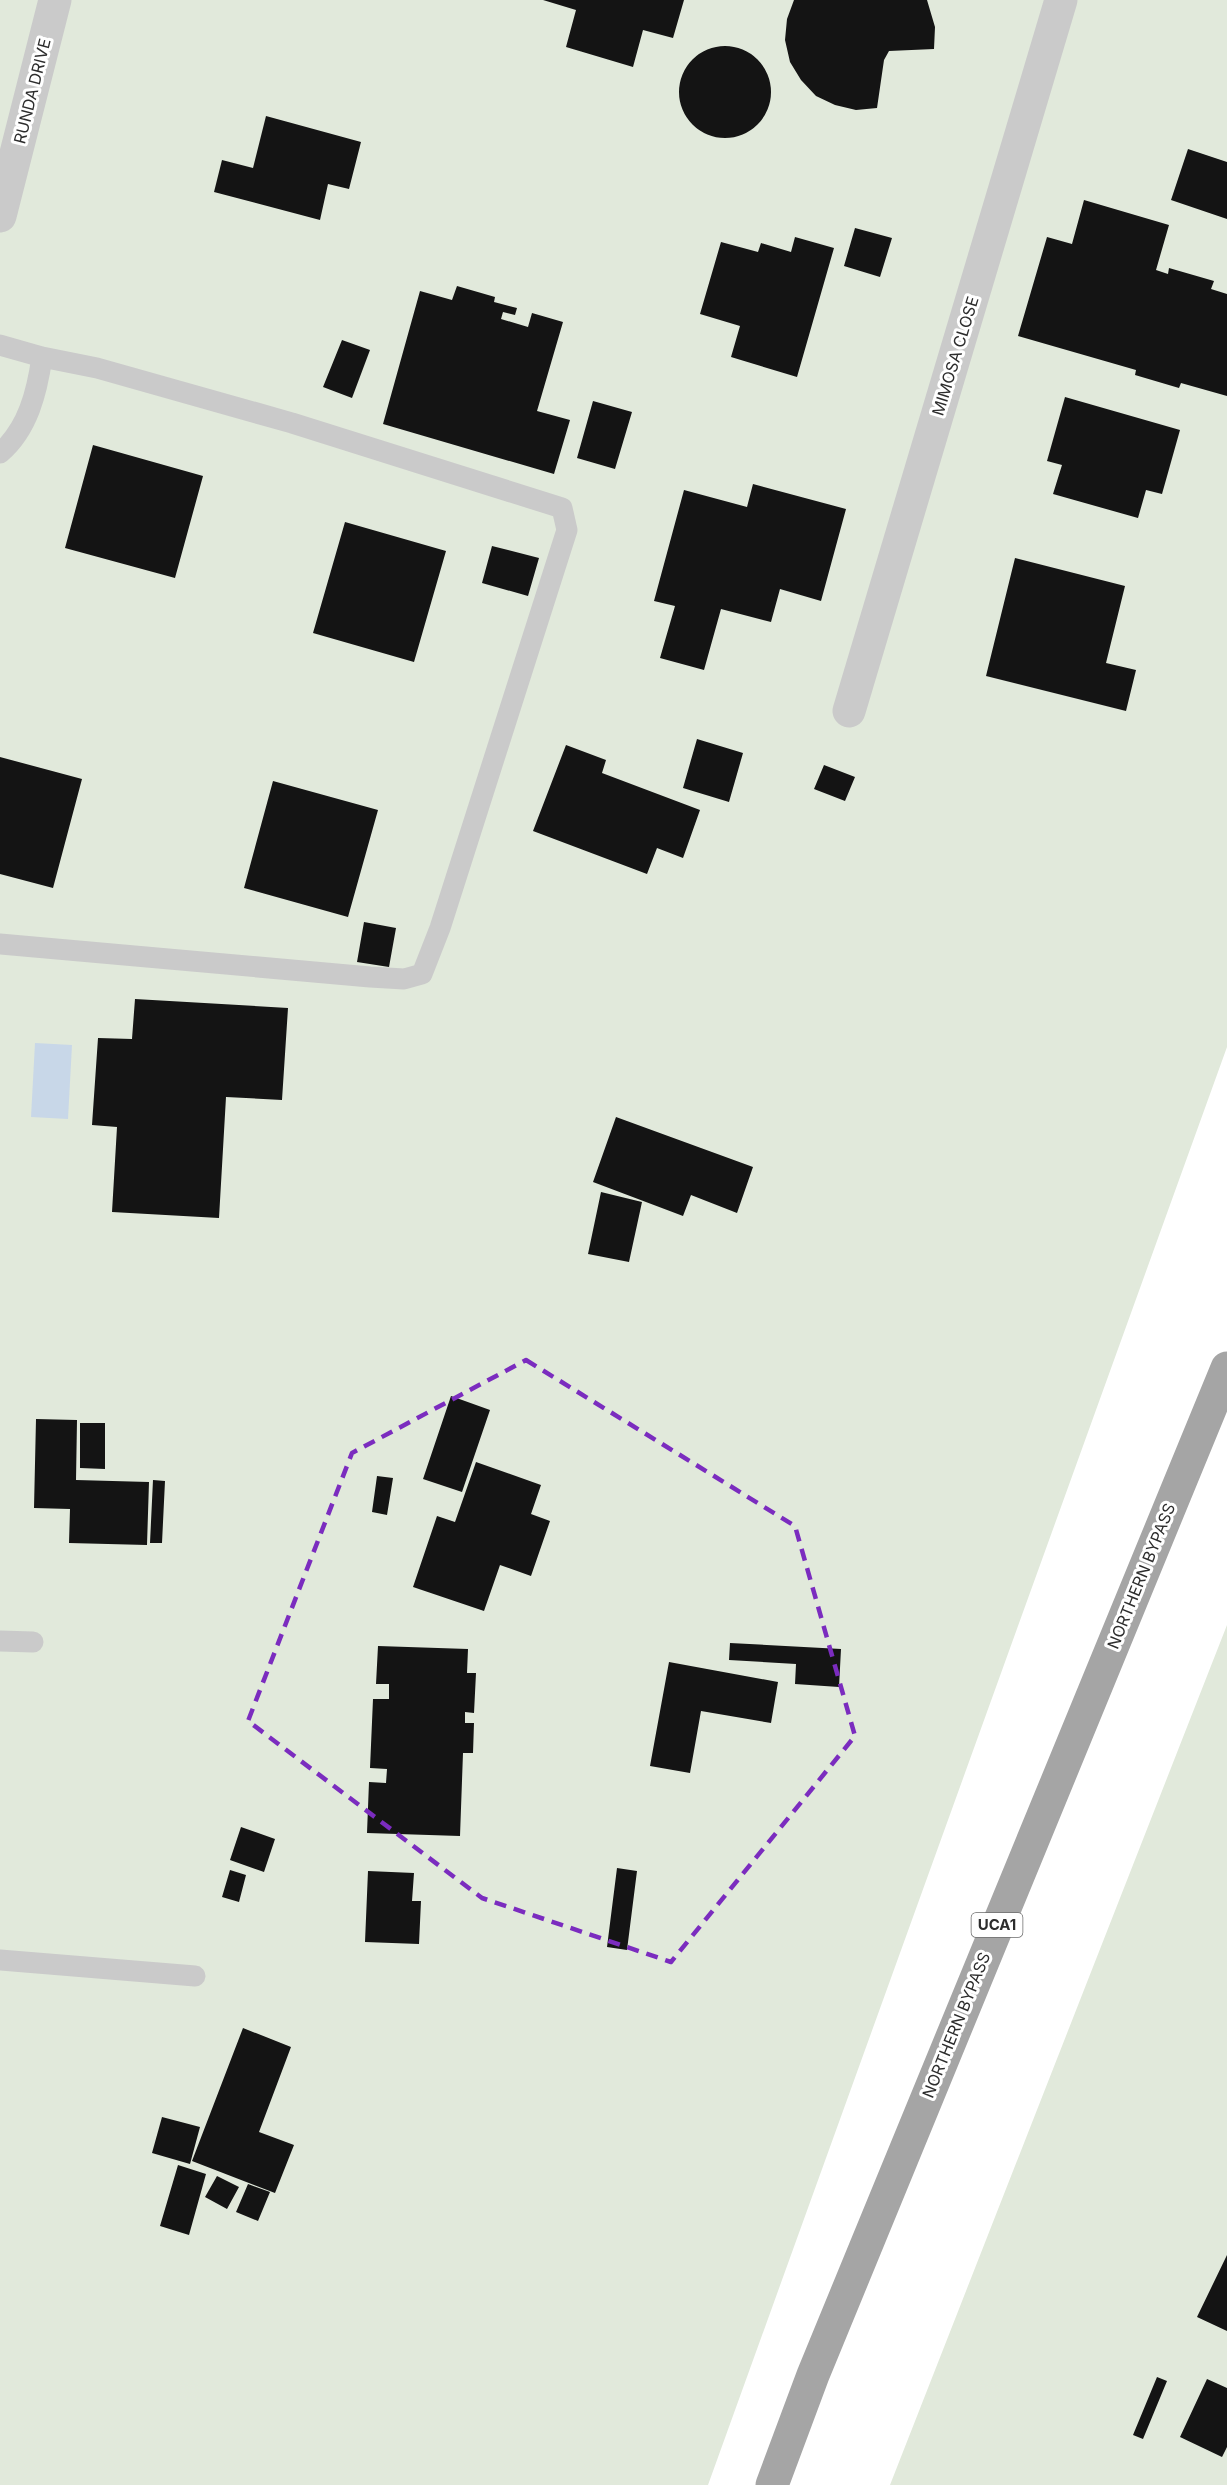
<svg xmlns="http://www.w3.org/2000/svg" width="1227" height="2485" viewBox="0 0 1227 2485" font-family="Inter,sans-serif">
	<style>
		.green { fill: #e1e9db }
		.water { fill: #c8d7e8 }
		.building { fill: #141414 }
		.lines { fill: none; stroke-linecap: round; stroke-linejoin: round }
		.service { stroke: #cacaca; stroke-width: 21 }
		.minor { stroke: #cacaca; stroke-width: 33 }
		.primary { stroke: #a5a5a5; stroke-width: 33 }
		.marked { fill: none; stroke: #7b2cbf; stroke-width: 4.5; stroke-dasharray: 12 8; stroke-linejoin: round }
		.labels { text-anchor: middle; stroke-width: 6; stroke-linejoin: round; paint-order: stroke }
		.shield { fill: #fff; stroke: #6c6c6c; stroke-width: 1.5 }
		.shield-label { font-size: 15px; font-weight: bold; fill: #2d2d2d }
		.street-label { font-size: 16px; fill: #2d2d2d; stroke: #fff }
	</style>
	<rect width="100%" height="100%" fill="#fff"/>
	<path class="green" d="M 0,0 L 1227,0 L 1227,1047 L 708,2485 L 0,2485 Z
		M 1227,1625 L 1227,2485 L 890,2485 Z"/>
	<path class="water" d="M 35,1043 L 72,1045 L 68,1119 L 31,1117 Z"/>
	<path class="building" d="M 543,0 L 684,0 L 673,38 L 643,30 L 633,67 L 566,47 L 576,10 Z
		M 794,0 L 927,0 L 935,27 L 934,49 L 889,51 L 884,60 L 877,108 L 856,110 L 835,105 L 816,96 L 801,80 L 790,62 L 785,40 L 787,19 Z
		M679 92a46 46 0 1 1 92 0a46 46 0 1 1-92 0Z
		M 266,116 L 361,142 L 349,189 L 328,184 L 320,220 L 214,192 L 222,160 L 253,168 Z
		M 1188,149 L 1227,162 L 1227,219 L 1171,200 Z
		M 1084,200 L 1169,225 L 1156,270 L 1168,274 L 1169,268 L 1214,281 L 1211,289 L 1227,294 L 1227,396 L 1181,383 L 1179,388 L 1135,375 L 1136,370 L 1018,336 L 1047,237 L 1072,244 Z
		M 855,228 L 892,238 L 880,277 L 844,266 Z
		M 795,237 L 834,248 L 797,377 L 731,357 L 740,326 L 700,314 L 721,242 L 758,252 L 761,243 L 791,252 Z
		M 457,286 L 495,297 L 494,302 L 517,308 L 515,315 L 503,312 L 501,319 L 528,327 L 532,313 L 563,322 L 537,411 L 570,420 L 554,474 L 383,424 L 420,291 L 452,300 Z
		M 342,340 L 370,350 L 352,398 L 323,387 Z
		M 1065,397 L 1180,430 L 1162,494 L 1146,490 L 1138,518 L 1053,494 L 1062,465 L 1047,461 Z
		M 593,401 L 632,412 L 615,469 L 577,458 Z
		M 93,445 L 203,476 L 175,578 L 65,548 Z
		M 753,484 L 846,509 L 821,601 L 780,589 L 771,622 L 721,609 L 704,670 L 660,658 L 675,606 L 654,601 L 684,490 L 747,507 Z
		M 345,522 L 446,551 L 414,662 L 313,633 Z
		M 492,546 L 539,558 L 528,596 L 482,583 Z
		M 1015,558 L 1125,586 L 1106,663 L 1136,670 L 1126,711 L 986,676 Z
		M 697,739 L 743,753 L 729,802 L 683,788 Z
		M 566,745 L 606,760 L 602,773 L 700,810 L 683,858 L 657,848 L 647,874 L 533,831 Z
		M 0,757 L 82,779 L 53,888 L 0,874 Z
		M 824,765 L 855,777 L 845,801 L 814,789 Z
		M 273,781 L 378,810 L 348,917 L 244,888 Z
		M 364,922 L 396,928 L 389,967 L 357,962 Z
		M 135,999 L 288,1008 L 282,1100 L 226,1097 L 219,1218 L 112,1212 L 117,1127 L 92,1125 L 98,1038 L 132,1039 Z
		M 616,1117 L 753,1167 L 737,1213 L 691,1195 L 683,1216 L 593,1182 Z
		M 601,1192 L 642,1202 L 629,1262 L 588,1254 Z
		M 451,1396 L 490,1410 L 462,1492 L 423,1479 Z
		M 36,1419 L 77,1420 L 76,1480 L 149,1482 L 147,1545 L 69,1543 L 70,1509 L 34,1508 Z
		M 80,1423 L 105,1423 L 105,1469 L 80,1468 Z
		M 476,1462 L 541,1485 L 531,1514 L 550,1521 L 531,1576 L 500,1565 L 484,1611 L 413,1587 L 437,1516 L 455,1522 Z
		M 377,1476 L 393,1478 L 387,1515 L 372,1512 Z
		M 153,1480 L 165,1481 L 162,1543 L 150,1543 Z
		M 730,1643 L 841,1649 L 839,1687 L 795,1684 L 796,1664 L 729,1660 Z
		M 378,1646 L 468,1649 L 467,1673 L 476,1673 L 474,1713 L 465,1712 L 465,1723 L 474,1723 L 473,1753 L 463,1753 L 460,1836 L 367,1833 L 369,1782 L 386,1783 L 387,1769 L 370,1768 L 373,1699 L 389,1699 L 389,1684 L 376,1684 Z
		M 669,1662 L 778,1682 L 771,1723 L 701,1711 L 690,1773 L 650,1766 Z
		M 241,1827 L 275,1839 L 264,1872 L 230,1860 Z
		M 617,1868 L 637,1871 L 627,1950 L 607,1947 Z
		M 230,1870 L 246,1875 L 239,1902 L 222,1897 Z
		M 368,1871 L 414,1873 L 412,1901 L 421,1901 L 419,1944 L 365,1942 Z
		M 243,2028 L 291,2047 L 259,2132 L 294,2145 L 275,2193 L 192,2161 Z
		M 162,2117 L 200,2127 L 190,2164 L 152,2153 Z
		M 178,2165 L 206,2174 L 189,2235 L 160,2226 Z
		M 217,2176 L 239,2187 L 227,2209 L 205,2197 Z
		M 248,2184 L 270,2192 L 258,2221 L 236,2212 Z
		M 1227,2255 L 1227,2331 L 1197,2317 Z
		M 1157,2377 L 1167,2381 L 1143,2439 L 1133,2435 Z
		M 1207,2379 L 1227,2388 L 1227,2447 L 1222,2457 L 1180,2437 Z"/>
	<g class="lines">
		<path class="service" d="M 0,345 L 42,357 L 97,368 L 292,423 L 562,508 L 567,530 L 440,928 L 422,974 L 404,979 L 370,977 L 0,944
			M 0,453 C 28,429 37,392 42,357
			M 0,1641 L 33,1642
			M 0,1960 L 195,1976"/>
		<path class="minor" d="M 0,216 L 55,0
			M 849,711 L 1061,0"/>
		<path class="primary" d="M 772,2485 L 813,2375 L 1227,1368"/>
	</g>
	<path class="marked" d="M 526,1360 L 795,1526 L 855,1736 L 671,1962 L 482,1898 L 248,1721 L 352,1453 Z"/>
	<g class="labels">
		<rect class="shield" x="971.5" y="1913" width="51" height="24" rx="4.5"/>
		<g class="shield-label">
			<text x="997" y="1930">UCA1</text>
		</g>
		<g class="street-label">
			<text transform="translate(32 91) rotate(-76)" y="6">RUNDA DRIVE</text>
			<text transform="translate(955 356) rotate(-73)" y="6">MIMOSA CLOSE</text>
			<text transform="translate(1141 1576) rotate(-68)" y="6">NORTHERN BYPASS</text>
			<text transform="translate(956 2025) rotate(-68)" y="6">NORTHERN BYPASS</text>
		</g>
	</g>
</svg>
